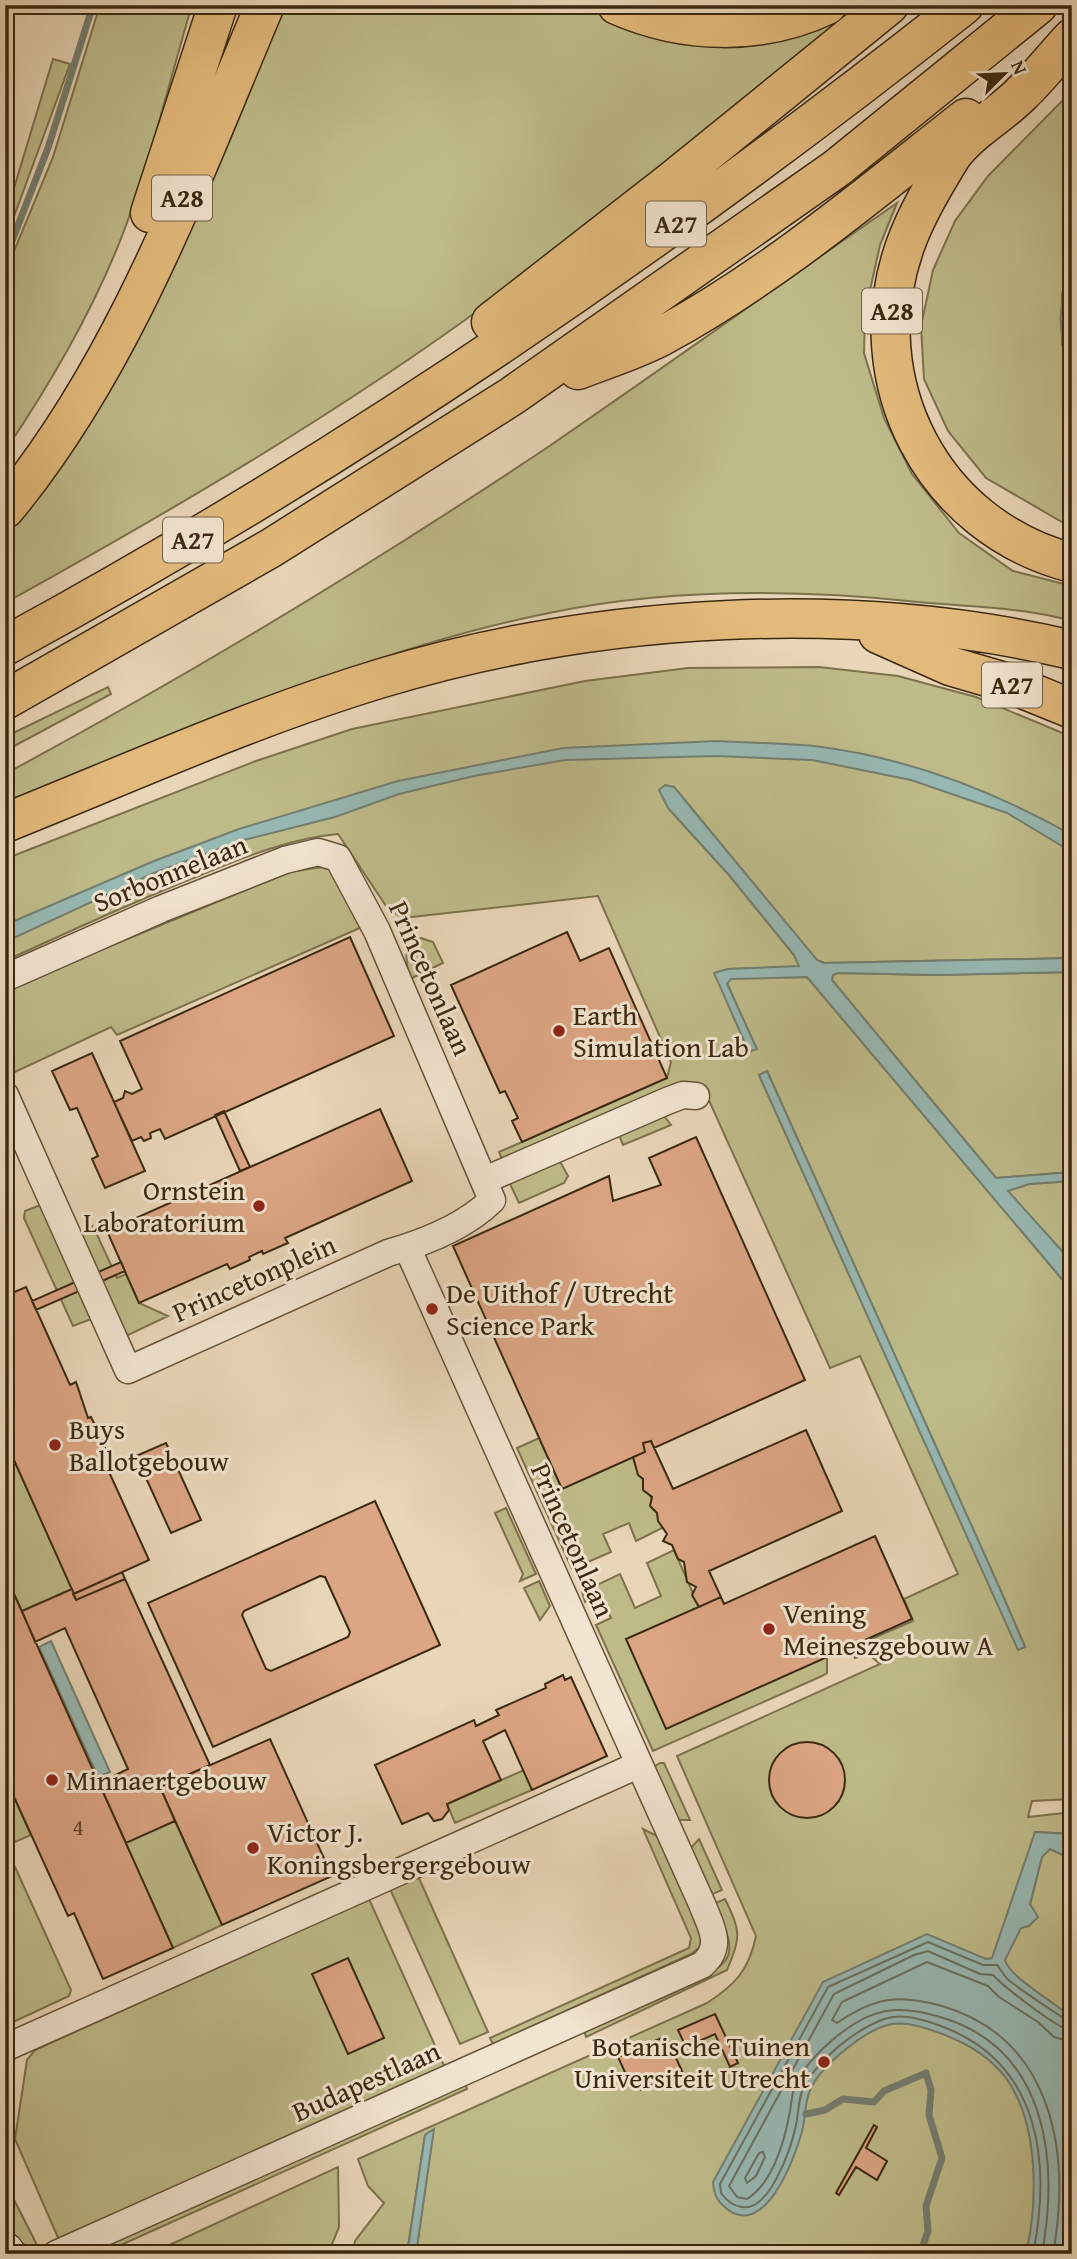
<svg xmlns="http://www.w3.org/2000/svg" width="1077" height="2259" viewBox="0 0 1077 2259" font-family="'Gentium Book Plus',serif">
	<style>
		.green { fill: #bebb89; stroke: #7c724c; stroke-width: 2; fill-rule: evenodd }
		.water { fill: #98b8b3; stroke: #737f71; stroke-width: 2 }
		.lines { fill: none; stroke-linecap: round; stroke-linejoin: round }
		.shore { stroke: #6a7061; stroke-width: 2 }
		.stream { stroke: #737f71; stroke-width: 7 }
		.building { fill: #dca583; stroke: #3b290f; stroke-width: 2; fill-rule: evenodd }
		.street-casing { stroke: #665439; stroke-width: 29 }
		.secondary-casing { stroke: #3b290f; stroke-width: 39 }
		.highway-casing { stroke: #3b290f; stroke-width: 41 }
		.street { stroke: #f1e4d0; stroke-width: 26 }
		.secondary { stroke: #f1e4d0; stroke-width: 37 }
		.highway { stroke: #e4ba7c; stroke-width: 38 }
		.poi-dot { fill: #8f2418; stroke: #f1e4d0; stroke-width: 2.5 }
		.labels { text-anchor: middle; stroke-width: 6; stroke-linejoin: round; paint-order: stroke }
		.number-label { font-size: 24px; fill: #63482c }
		.shield { fill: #f1e4d0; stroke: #726149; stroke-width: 2 }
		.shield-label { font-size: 26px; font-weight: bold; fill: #3b290f }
		.street-label { font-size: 28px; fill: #3b290f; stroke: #f1e4d0 }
		.poi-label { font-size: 28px; fill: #3b290f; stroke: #f1e4d0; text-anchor: start }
	</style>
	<rect width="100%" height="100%" fill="#e9d5b7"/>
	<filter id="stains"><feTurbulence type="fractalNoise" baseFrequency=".00286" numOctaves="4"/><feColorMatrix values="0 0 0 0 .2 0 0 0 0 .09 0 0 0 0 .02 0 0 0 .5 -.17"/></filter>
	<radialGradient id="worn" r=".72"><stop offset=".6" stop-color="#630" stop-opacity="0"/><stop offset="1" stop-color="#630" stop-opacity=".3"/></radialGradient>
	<path class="green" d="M 100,5 L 192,5 C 169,82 151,161 122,236 C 92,313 51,383 5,451 L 5,273 L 53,157 Z
		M 281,5 L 602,5 L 626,17 L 860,5 C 739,103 620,207 494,299 C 339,413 173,510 5,603 L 5,532 L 16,520 Z
		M 53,59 L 70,64 L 5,241 L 5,218 Z
		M 1072,91 L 1072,266 L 1062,294 L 1062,344 L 1072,366 L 1072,524 L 1062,522 L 986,478 L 948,431 L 924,379 L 921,326 L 933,270 L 955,221 L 988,176 Z
		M 897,203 L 880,245 L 865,313 L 864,353 L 884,418 L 912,474 L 959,533 L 1013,571 L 1072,586 L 1072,621 C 1022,607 969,607 918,602 C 796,589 669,588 549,613 C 364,650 181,734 5,802 L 5,774 C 191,674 373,564 548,447 C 665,367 780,284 897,203 Z
		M 819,667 L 898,676 L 976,697 L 1072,737 L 1072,958 L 824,963 L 816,960 L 674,787 L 668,808 L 729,875 L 794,955 L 800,967 L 728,969 L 715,973 L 749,1052 L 756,1048 L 727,983 L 731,978 L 807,977 L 1072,1291 L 1072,1799 L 1032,1801 L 1028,1817 L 1072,1812 L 1072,1834 L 1035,1832 L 1030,1905 L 1042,1856 L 1050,1849 L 1072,1859 L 1072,2254 L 416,2254 L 433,2130 L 425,2135 L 407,2254 L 353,2254 L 355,2241 L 384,2203 L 368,2186 L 358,2159 L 707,2003 C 735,1985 749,1970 756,1936 L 677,1756 L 880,1664 L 868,1654 L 855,1658 L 850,1648 L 913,1621 L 904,1599 L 958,1574 L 860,1356 L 830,1368 L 702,1085 L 502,1159 L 499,1152 L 667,1078 L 671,1062 L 598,896 L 403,918 L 388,909 L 338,834 C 291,838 245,857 201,875 C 135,901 70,931 5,961 L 5,859 L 256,761 L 352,729 L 585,681 L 688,668 ZM 767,1071 L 1000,1589 L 1025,1647 L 1018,1649 L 759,1075 Z
		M 108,687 L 111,694 L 5,751 L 5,737 Z
		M 329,866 L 362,927 L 117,1035 L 111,1027 L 15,1072 L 5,1068 L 6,989 L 290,872 Z
		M 421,938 L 433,942 L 443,963 L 410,979 C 406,962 401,947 421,938 Z
		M 1072,972 L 1072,1172 L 996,1178 L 832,980 L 833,975 L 838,973 L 936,975 Z
		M 662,1113 L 671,1125 L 623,1145 L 619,1135 Z
		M 557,1156 L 568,1176 L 564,1183 L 519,1203 L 510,1184 L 511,1179 Z
		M 1072,1181 L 1072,1262 L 1007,1191 L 1029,1184 Z
		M 43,1204 L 94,1318 L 73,1326 L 24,1218 L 25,1211 Z
		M 93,1226 L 117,1278 L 126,1274 L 139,1303 L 168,1316 L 126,1336 L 82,1240 L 83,1232 Z
		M 539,1438 L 562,1489 L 633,1457 L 664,1527 L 636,1541 L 629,1523 L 603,1534 L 611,1552 L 572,1569 L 517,1448 Z
		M 5,1440 L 72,1589 L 22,1611 L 5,1574 Z
		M 506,1508 L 536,1574 L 520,1581 L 523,1574 L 495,1513 Z
		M 674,1550 L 699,1607 L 827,1657 L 827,1673 L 822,1676 L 653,1751 L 596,1625 L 611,1618 L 601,1595 L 585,1602 L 582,1592 L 620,1574 L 635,1608 L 661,1596 L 647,1563 Z
		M 539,1581 L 550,1606 L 540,1620 L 524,1588 Z
		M 660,1763 L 664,1763 L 690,1820 L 675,1820 L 654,1773 L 655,1766 Z
		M 524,1770 L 532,1790 L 455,1823 L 447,1804 Z
		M 5,1777 L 31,1835 L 15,1842 L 5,1821 Z
		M 175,1821 L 222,1925 L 173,1948 L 125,1842 Z
		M 643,1829 L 657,1836 L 702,1933 L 700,1947 L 691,1954 L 493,2044 L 490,2038 L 689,1948 L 691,1938 Z
		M 699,1839 L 722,1890 L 710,1895 L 689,1850 Z
		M 5,1845 L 71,1990 L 69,1996 L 9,2024 L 5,2015 Z
		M 418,1876 L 488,2032 L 460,2044 L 390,1889 Z
		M 369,1899 L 446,2070 L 59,2240 L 15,2139 L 27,2060 L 35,2050 Z
		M 725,1899 C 741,1932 741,1936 727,1970 L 586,2037 L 584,2030 C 611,2018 720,1980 728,1956 C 734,1939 719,1918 713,1904 Z
		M 465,2083 L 467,2089 L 101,2254 L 87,2254 Z
		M 338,2167 L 339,2227 L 328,2254 L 150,2254 Z
		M 5,2182 L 36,2243 L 35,2248 C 3,2243 5,2207 5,2182 Z"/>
	<path class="water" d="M 1072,266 L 1072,366 C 1055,333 1059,300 1072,266 Z
		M 717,741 C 749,743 782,743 814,746 C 906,757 992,790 1072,835 L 1072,852 L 1007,813 L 911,780 L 812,760 L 716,756 L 565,760 L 474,776 L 399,794 L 335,817 L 240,841 L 154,873 L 5,942 L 5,925 L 154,861 L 239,829 L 398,781 L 563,748 Z
		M 665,785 L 674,787 L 817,960 L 824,963 L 1072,958 L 1072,972 L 936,975 L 838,973 L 833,975 L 832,980 L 996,1178 L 1072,1172 L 1072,1181 L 1029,1184 L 1008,1191 L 1072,1262 L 1072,1291 L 807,977 L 731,979 L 727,984 L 757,1049 L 749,1052 L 714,973 L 728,969 L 799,966 L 794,955 L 729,875 L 668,808 L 659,790 Z
		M 767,1071 L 1000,1589 L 1025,1647 L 1018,1650 L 759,1075 Z
		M 51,1641 L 110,1772 L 98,1777 L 39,1647 Z
		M 1035,1832 L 1072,1834 L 1072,1859 L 1050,1849 L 1042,1857 L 1030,1904 L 1038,1917 L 1029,1926 L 1021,1928 L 1005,1960 C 1009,1977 1056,2003 1072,2018 L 1072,2254 L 1026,2254 C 1038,2201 1039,2124 1006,2078 C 991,2058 968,2044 945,2035 C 929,2029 906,2020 888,2025 C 864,2031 822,2065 811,2088 C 804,2101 806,2120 801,2135 C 793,2161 765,2238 727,2209 C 717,2201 714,2195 713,2182 L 823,1982 L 927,1934 L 986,1959 L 992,1958 Z
		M 434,2129 L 416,2254 L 407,2254 L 425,2135 Z"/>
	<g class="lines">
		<path class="shore" d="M 763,2152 L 765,2157 L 756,2176 L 747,2183 L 745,2178 L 759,2153 Z
			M 1033,2254 C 1051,2164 1041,2066 946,2028 C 929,2021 902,2012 884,2019 C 853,2031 825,2055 806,2082 C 798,2094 799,2115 795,2129 C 791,2149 769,2212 742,2207 C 733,2206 726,2200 721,2193 L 720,2184 L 828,1987 L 928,1942 L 983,1965 L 997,1965 C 1002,1971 1005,1978 1011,1982 C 1019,1988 1067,2022 1072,2022
			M 1042,2254 C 1059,2159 1047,2048 940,2017 C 908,2007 882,2006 854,2024 C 833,2037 810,2059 797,2080 C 792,2089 792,2101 790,2111 C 785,2140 773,2183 747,2199 L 737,2197 L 729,2186 L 834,1994 L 914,1955 L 928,1951 L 980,1974 L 993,1975 C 1003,1986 1059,2030 1072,2031
			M 1053,2254 C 1071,2154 1054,2039 942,2006 C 898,1994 875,1997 837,2023 L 832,2020 L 842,2002 L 927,1962 L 988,1986 L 999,1997 L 1038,2022 L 1054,2037 L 1072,2042"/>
		<path class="stream" d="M 5,259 L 48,148 L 93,5
			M 806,2114 L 825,2110 L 843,2099 L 874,2102 L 884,2091 L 926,2073 L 931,2090 L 929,2115 L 942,2158 L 926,2206 L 928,2231 L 920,2254"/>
	</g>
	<path class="building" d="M 567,932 L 580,961 L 609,948 L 667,1078 L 522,1142 L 512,1121 L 518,1118 L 505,1091 L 500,1093 L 451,985 Z
		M 350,937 L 394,1036 L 165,1139 L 160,1129 L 150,1133 L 151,1138 L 144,1141 L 141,1137 L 132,1141 L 114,1102 L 123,1098 L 125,1091 L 132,1094 L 142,1089 L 120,1041 Z
		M 92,1053 L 145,1171 L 105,1188 L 92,1159 L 98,1156 L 77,1108 L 70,1110 L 52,1071 Z
		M 380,1109 L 412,1181 L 285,1238 L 288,1243 L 263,1254 L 262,1251 L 249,1257 L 250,1260 L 230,1269 L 227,1264 L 139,1303 L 107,1231 Z
		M 224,1111 L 250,1167 L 240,1171 L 215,1115 Z
		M 696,1137 L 805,1380 L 654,1448 L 651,1441 L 643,1443 L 645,1452 L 562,1489 L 453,1246 L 609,1176 L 613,1201 L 661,1185 L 649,1158 Z
		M 121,1262 L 125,1271 L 36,1310 L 32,1301 Z
		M 26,1287 L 70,1385 L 76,1382 L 88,1418 L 91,1417 L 95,1425 L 93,1429 L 97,1430 L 106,1450 L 100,1452 L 149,1560 L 74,1594 L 5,1440 L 5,1296 Z
		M 806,1430 L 842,1511 L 709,1571 L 721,1597 L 699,1607 L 692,1595 L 696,1587 L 687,1582 L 684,1562 L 678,1559 L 672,1545 L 663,1541 L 667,1534 L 658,1521 L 657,1513 L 650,1506 L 652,1497 L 643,1490 L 643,1479 L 638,1475 L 633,1457 L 645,1452 L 643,1443 L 651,1441 L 673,1489 Z
		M 166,1443 L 201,1520 L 171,1533 L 136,1456 Z
		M 375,1501 L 440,1645 L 213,1747 L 148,1603 ZM 320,1576 L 325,1577 L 350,1632 L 348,1637 L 271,1671 L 266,1669 L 242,1615 L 244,1611 Z
		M 875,1536 L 912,1619 L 666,1729 L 626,1639 L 721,1597 L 724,1604 Z
		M 122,1572 L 125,1579 L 76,1600 L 73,1594 Z
		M 5,1574 L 173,1948 L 103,1979 L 74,1913 L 68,1916 L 5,1777 Z
		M 125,1579 L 210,1765 L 160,1787 L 175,1821 L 126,1843 L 99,1783 L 128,1769 L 65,1628 L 35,1642 L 22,1611 L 72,1589 L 76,1600 Z
		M 563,1675 L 565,1680 L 571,1677 L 607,1756 L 532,1790 L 505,1730 L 483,1741 L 501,1780 L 447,1804 L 449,1810 L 442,1819 L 434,1821 L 428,1813 L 402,1824 L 375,1765 L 474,1720 L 476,1726 L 499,1715 L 496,1710 L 546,1688 L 545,1684 Z
		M 270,1739 L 332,1876 L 222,1925 L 160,1787 Z
		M769 1780a38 38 0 1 1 76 0a38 38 0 1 1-76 0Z
		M 348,1958 L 384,2038 L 348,2054 L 312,1974 Z
		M 715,2014 L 738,2063 L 730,2067 L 715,2034 L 686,2047 L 678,2030 Z
		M 666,2036 L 682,2071 L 641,2090 L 636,2078 L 629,2081 L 618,2057 Z
		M 874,2125 L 877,2127 L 866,2148 L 887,2161 L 877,2180 L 856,2167 L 839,2195 L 836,2193 Z"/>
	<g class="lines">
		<g class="street-casing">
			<path id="street" d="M 5,978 L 161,909 L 285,860 L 318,852 L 338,858 L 377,931 L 492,1200 C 466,1226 423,1243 388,1253 L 128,1370 L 5,1095
				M 485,1180 L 667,1101 L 683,1095 L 696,1096
				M 5,2048 L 638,1765
				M 56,2254 L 702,1965 C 724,1946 711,1927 702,1904 L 407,1247"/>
		</g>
		<g class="secondary-casing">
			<path id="secondary" d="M 5,2251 L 7,2254"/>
		</g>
		<g class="highway-casing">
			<path id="highway" d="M 617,5 C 683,34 760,37 827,5
				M 1072,38 C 1055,56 1040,76 1022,93 C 1001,115 968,132 951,157 C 934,185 916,215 905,246 C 857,382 933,527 1072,563
				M 150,213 L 218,5
				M 491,322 L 672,181 L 889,5
				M 578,370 C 606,359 636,350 662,336 C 772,276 868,195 966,118
				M 5,509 C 125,364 192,177 265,5
				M 878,634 L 950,666 L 1008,683 L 1072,709
				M 5,646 C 344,462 662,244 964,5
				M 5,700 L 271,548 L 512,396 L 837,168 L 1038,5
				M 5,823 C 130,773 253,717 382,678 C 598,613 851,598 1072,650"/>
		</g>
		<use href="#street" class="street"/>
		<use href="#secondary" class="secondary"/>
		<use href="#highway" class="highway"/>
	</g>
	<g class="poi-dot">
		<circle cx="559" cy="1031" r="7"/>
		<circle cx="259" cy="1206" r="7"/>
		<circle cx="432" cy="1309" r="7"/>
		<circle cx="55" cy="1445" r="7"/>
		<circle cx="769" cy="1629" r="7"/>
		<circle cx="52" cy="1780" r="7"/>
		<circle cx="253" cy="1848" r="7"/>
		<circle cx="824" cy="2062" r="7"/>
	</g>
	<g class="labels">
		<g class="number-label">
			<text x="78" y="1835">4</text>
		</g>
		<g class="shield">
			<rect x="152" y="175.5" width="60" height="45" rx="5"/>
			<rect x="646" y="201.5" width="60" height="45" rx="5"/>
			<rect x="862" y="288.5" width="60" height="45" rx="5"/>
			<rect x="163" y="517.5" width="60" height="45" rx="5"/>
			<rect x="982" y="662.5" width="60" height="45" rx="5"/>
		</g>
		<g class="shield-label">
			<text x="182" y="207">A28</text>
			<text x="676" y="233">A27</text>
			<text x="892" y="320">A28</text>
			<text x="193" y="549">A27</text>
			<text x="1012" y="694">A27</text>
		</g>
		<g class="street-label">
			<text transform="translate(170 873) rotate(-22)" y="10">Sorbonnelaan</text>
			<text transform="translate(431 978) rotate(66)" y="10">Princetonlaan</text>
			<text transform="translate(254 1278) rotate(-24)" y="10">Princetonplein</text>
			<text transform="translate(573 1540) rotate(66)" y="10">Princetonlaan</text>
			<text transform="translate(366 2081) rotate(-24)" y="10">Budapestlaan</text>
		</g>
		<g class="poi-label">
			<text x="573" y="1025">Earth<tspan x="573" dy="32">Simulation Lab</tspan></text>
			<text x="245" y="1200" text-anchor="end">Ornstein<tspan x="245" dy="32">Laboratorium</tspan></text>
			<text x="446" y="1303">De Uithof / Utrecht<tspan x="446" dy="32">Science Park</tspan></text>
			<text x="69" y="1439">Buys<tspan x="69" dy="32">Ballotgebouw</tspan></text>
			<text x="783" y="1623">Vening<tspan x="783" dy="32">Meineszgebouw A</tspan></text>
			<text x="66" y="1790">Minnaertgebouw</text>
			<text x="267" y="1842">Victor J.<tspan x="267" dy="32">Koningsbergergebouw</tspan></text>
			<text x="810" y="2056" text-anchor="end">Botanische Tuinen<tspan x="810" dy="32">Universiteit Utrecht</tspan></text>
		</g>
	</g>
	<rect width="1077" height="2259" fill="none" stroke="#e9d5b7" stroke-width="28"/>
	<rect x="7" y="7" width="1063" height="2245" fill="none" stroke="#3b290f" stroke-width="3.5"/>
	<rect x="14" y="14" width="1049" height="2231" fill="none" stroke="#3b290f" stroke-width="2"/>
	<g transform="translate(1004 74) rotate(66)" stroke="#f1e4d0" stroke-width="5" paint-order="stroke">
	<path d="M0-5L12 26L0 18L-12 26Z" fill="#3b290f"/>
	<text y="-10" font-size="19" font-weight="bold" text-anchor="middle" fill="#3b290f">N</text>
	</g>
	<rect width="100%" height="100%" filter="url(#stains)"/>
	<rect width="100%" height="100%" fill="url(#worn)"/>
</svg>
